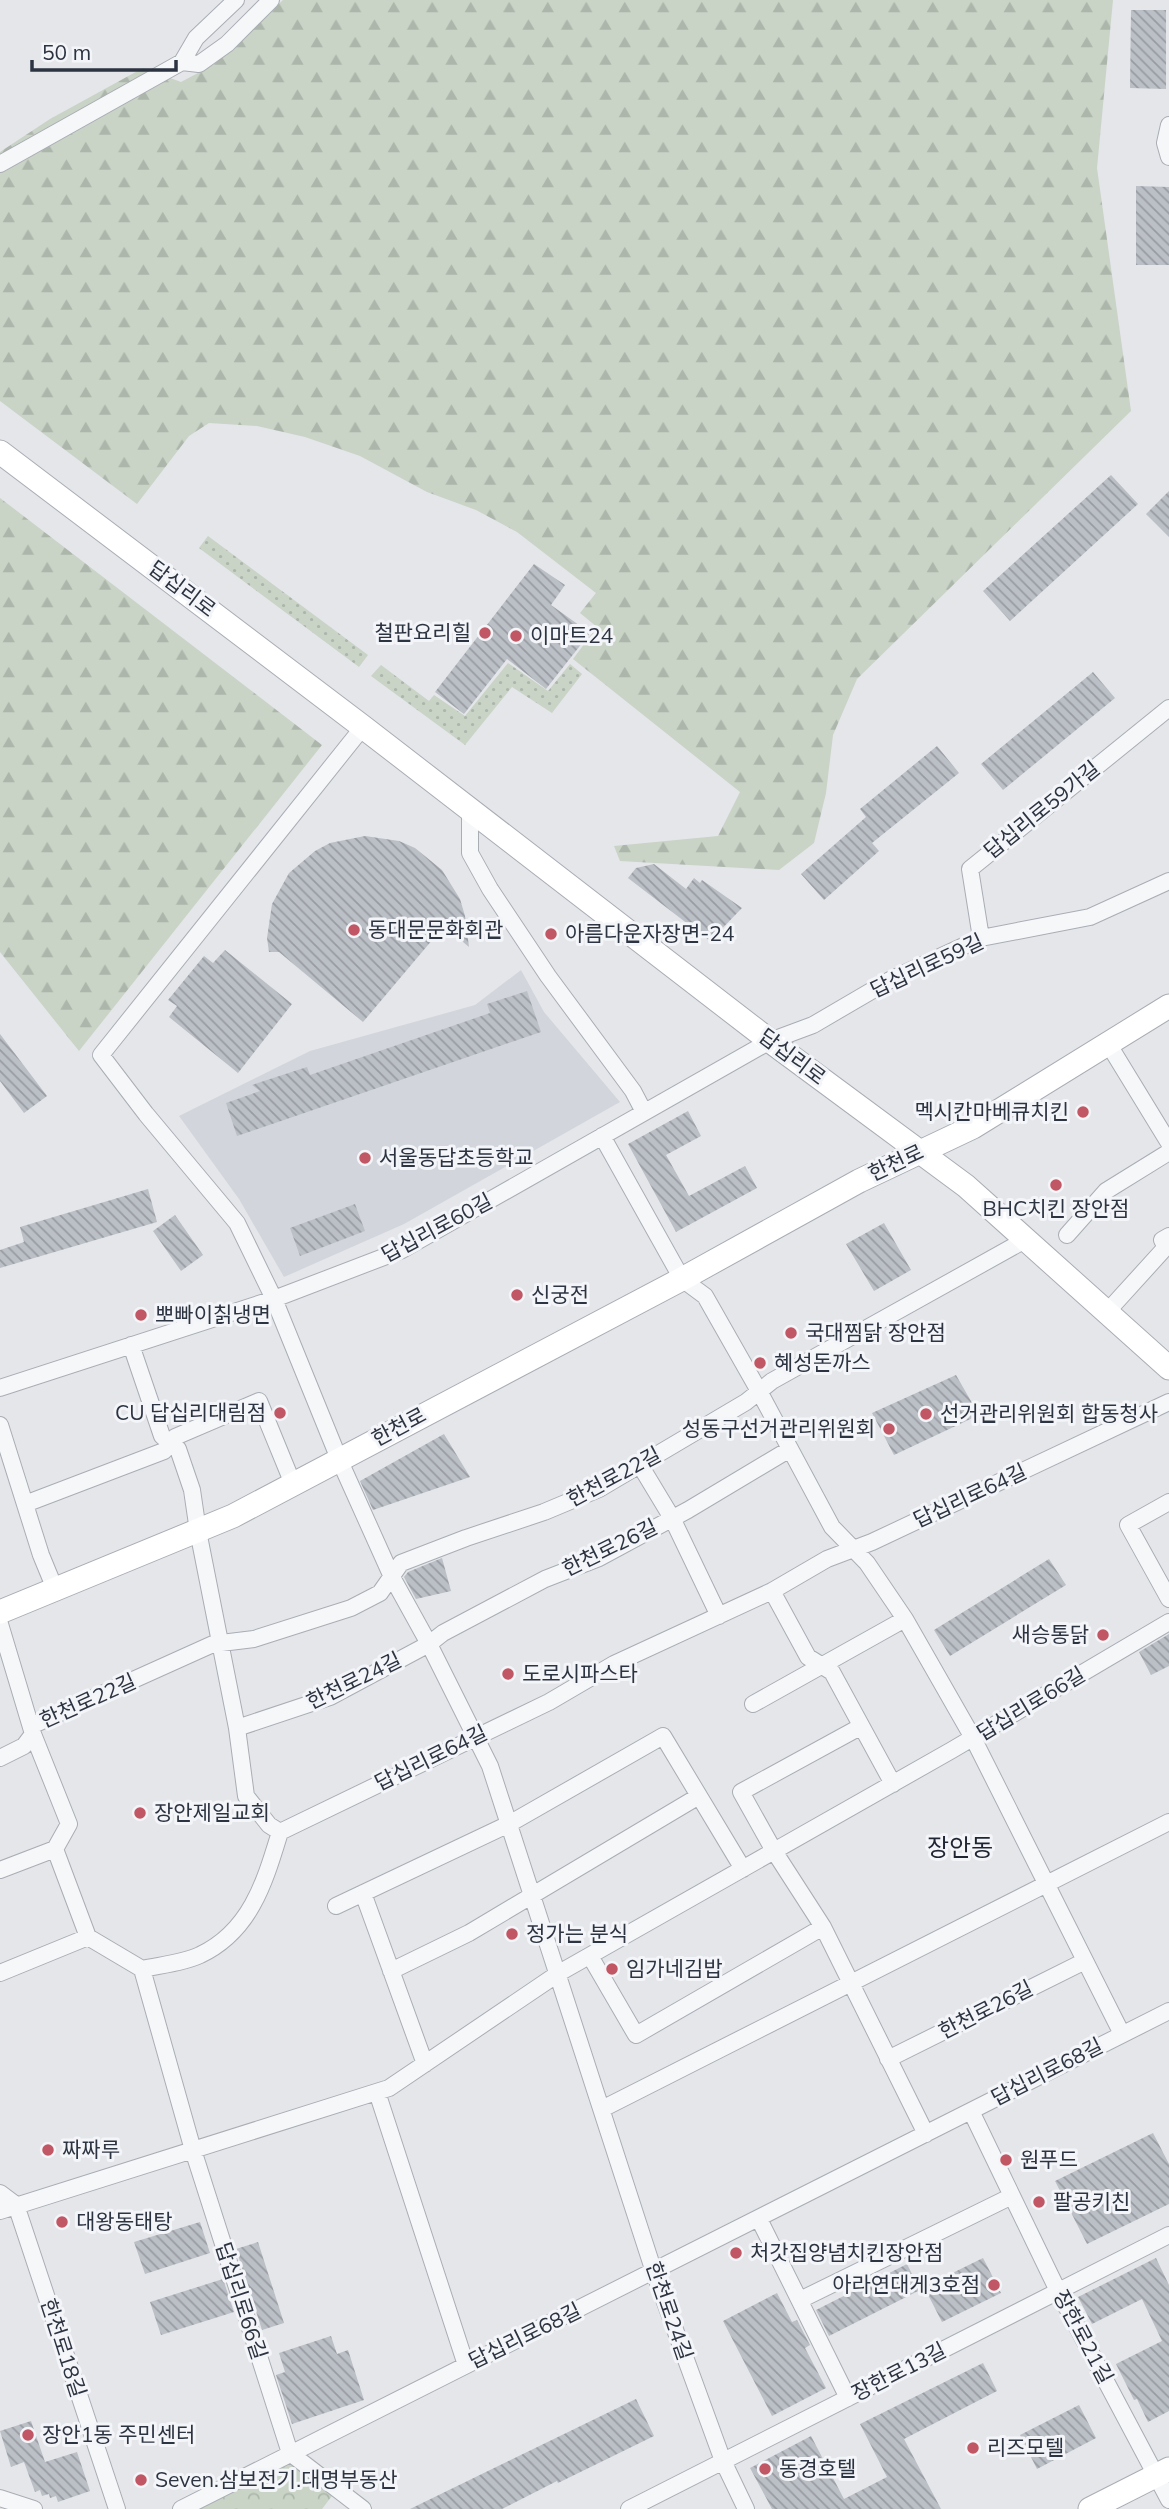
<svg xmlns="http://www.w3.org/2000/svg" width="1169" height="2509" viewBox="0 0 1169 2509" font-family="Mulish,'Noto Sans KR',sans-serif">
	<style>
		.built { fill: #d2d5dc }
		.forest { fill: url(#forest-firs) }
		.park { fill: url(#park-crowns) }
		.garden { fill: url(#garden-dots) }
		.building { fill: url(#building-back-hatch) }
		.lines { fill: none; stroke-linecap: round; stroke-linejoin: round }
		.street-casing { stroke: #a9adb4; stroke-width: 18 }
		.secondary-casing { stroke: #a9adb4; stroke-width: 25 }
		.street { stroke: #f6f7f9; stroke-width: 16 }
		.secondary { stroke: #fff; stroke-width: 23 }
		.poi-dot { fill: #c15764; stroke: #f3f5f8; stroke-width: 2.5 }
		.labels { text-anchor: middle; stroke-width: 6; stroke-linejoin: round; paint-order: stroke }
		.street-label { font-size: 21px; fill: #2d3441; stroke: #f3f5f8 }
		.poi-label { font-size: 21px; fill: #2d3441; stroke: #f3f5f8; text-anchor: start }
		.quarter-label { font-size: 24px; fill: #1f2532; stroke: #f3f5f8 }
	</style>
	<defs>
		<pattern id="forest-firs" width="22" height="20" patternUnits="userSpaceOnUse" patternTransform="scale(1.75)"><rect width="22" height="20" fill="#c9d3c6"/><path d="M5 1l3.5 6h-7zM16 11l3.5 6h-7z" fill="#adb6ab"/></pattern>
		<pattern id="park-crowns" width="20" height="18" patternUnits="userSpaceOnUse" patternTransform="scale(1.75)"><rect width="20" height="18" fill="#c9d3c6"/><path d="M2 6a3 3 0 1 1 6 0M12 15a3 3 0 1 1 6 0" fill="none" stroke="#adb6ab"/></pattern>
		<pattern id="garden-dots" width="8" height="8" patternUnits="userSpaceOnUse" patternTransform="scale(1.75)"><rect width="8" height="8" fill="#c9d3c6"/><path d="M2 2h.1M6 6h.1" fill="none" stroke="#adb6ab" stroke-width="1.8" stroke-linecap="round"/></pattern>
		<pattern id="building-back-hatch" width="6" height="6" patternUnits="userSpaceOnUse" patternTransform="scale(1.75)"><rect width="6" height="6" fill="#bbbfc6"/><path d="M-1 5l2 2M0 0l6 6M5-1l2 2" fill="none" stroke="#989ca2"/></pattern>
	</defs>
	<rect width="100%" height="100%" fill="#e4e6ea"/>
	<path class="built" d="M 521,970 L 544,1012 L 620,1102 L 404,1224 L 284,1277 L 239,1199 L 179,1116 L 310,1051 L 475,1005 Z"/>
	<path class="forest" d="M 283,0 L 1113,0 L 1097,168 L 1131,411 L 857,679 L 833,735 L 826,793 L 814,843 L 779,870 L 620,861 L 614,846 L 718,836 L 740,792 L 573,659 L 597,627 L 580,613 L 596,593 L 517,532 L 476,510 L 427,492 L 360,456 L 305,437 L 257,426 L 209,423 L 189,436 L 137,504 L 0,401 L 0,152 L 50,119 L 143,68 L 181,82 L 213,65 Z
		M 0,498 L 322,745 L 79,1051 L 0,952 Z"/>
	<path class="park" d="M 288,2460 L 332,2496 L 322,2509 L 196,2509 Z"/>
	<path class="garden" d="M 208,536 L 368,655 L 359,667 L 199,548 Z
		M 508,663 L 548,691 L 570,664 L 582,674 L 552,713 L 512,687 L 465,745 L 371,676 L 381,665 L 429,701 L 434,695 L 465,716 Z"/>
	<path class="building" d="M 1131,10 L 1166,10 L 1166,89 L 1130,88 Z
		M 1136,186 L 1169,187 L 1169,265 L 1136,265 Z
		M 1111,475 L 1138,504 L 1010,621 L 983,591 Z
		M 1169,491 L 1169,537 L 1146,514 Z
		M 534,564 L 565,585 L 551,605 L 590,633 L 546,689 L 507,659 L 464,714 L 435,692 Z
		M 1093,672 L 1115,698 L 1003,790 L 981,764 Z
		M 937,746 L 959,773 L 872,843 L 879,851 L 824,900 L 801,874 L 866,817 L 860,809 Z
		M 365,836 L 399,841 L 415,848 L 442,870 L 460,899 L 465,916 L 469,947 L 444,926 L 363,1022 L 279,952 L 269,952 L 267,938 L 272,904 L 289,873 L 315,851 L 330,843 Z
		M 654,864 L 686,889 L 694,878 L 700,883 L 702,880 L 742,908 L 710,941 L 628,878 L 636,868 Z
		M 225,950 L 292,1004 L 238,1073 L 169,1017 L 177,1006 L 168,1000 L 204,956 L 213,963 Z
		M 527,991 L 541,1032 L 237,1136 L 226,1103 L 260,1091 L 252,1085 L 307,1067 L 310,1075 L 490,1013 L 487,1004 Z
		M 0,1034 L 47,1096 L 24,1113 L 0,1081 Z
		M 688,1111 L 701,1136 L 666,1155 L 689,1196 L 745,1166 L 757,1188 L 676,1232 L 628,1144 Z
		M 148,1189 L 157,1222 L 0,1268 L 0,1250 L 24,1242 L 20,1227 Z
		M 355,1204 L 365,1231 L 300,1256 L 290,1228 Z
		M 175,1215 L 203,1255 L 181,1271 L 153,1231 Z
		M 884,1223 L 911,1270 L 874,1291 L 846,1244 Z
		M 956,1375 L 979,1415 L 894,1455 L 872,1413 Z
		M 444,1434 L 470,1477 L 373,1510 L 360,1481 Z
		M 442,1558 L 451,1591 L 416,1599 L 404,1577 L 408,1572 Z
		M 1049,1559 L 1066,1585 L 950,1656 L 934,1630 Z
		M 1169,1634 L 1169,1666 L 1151,1675 L 1139,1652 Z
		M 1153,2133 L 1169,2164 L 1169,2204 L 1087,2244 L 1055,2181 Z
		M 200,2222 L 210,2253 L 145,2274 L 134,2242 Z
		M 258,2242 L 284,2323 L 262,2330 L 236,2249 Z
		M 983,2258 L 1001,2293 L 942,2322 L 924,2287 Z
		M 1156,2258 L 1169,2285 L 1169,2411 L 1148,2422 L 1137,2399 L 1134,2400 L 1116,2364 L 1162,2341 L 1142,2299 L 1092,2324 L 1078,2297 Z
		M 907,2264 L 920,2290 L 829,2336 L 816,2310 Z
		M 223,2279 L 234,2312 L 161,2335 L 150,2302 Z
		M 777,2293 L 792,2322 L 797,2320 L 810,2345 L 805,2348 L 826,2388 L 772,2416 L 723,2321 Z
		M 331,2336 L 337,2354 L 348,2350 L 364,2400 L 292,2424 L 276,2375 L 285,2372 L 279,2353 Z
		M 983,2363 L 997,2391 L 904,2439 L 941,2509 L 772,2509 L 750,2468 L 811,2436 L 844,2499 L 887,2477 L 860,2424 Z
		M 636,2399 L 654,2436 L 558,2483 L 557,2481 L 502,2509 L 410,2509 Z
		M 1079,2405 L 1096,2438 L 1037,2469 L 1020,2435 Z
		M 31,2421 L 45,2462 L 77,2452 L 90,2491 L 58,2502 L 56,2496 L 50,2498 L 49,2494 L 42,2496 L 40,2490 L 35,2492 L 24,2462 L 11,2467 L 0,2431 Z"/>
	<g class="lines">
		<g class="street-casing">
			<path id="street" d="M 182,62 L 199,64 L 227,44 L 271,0
				M 1169,125 L 1165,143 L 1169,157
				M 0,164 L 182,62 L 196,38 L 236,0
				M 363,727 L 101,1055 L 146,1114 L 237,1223 L 274,1299 L 339,1459 L 392,1577 L 429,1644 L 490,1766 L 654,2272 L 723,2461 L 746,2509
				M 470,810 L 470,853 L 490,889 L 548,976 L 633,1091 L 644,1112
				M 981,938 L 970,869 L 1169,708
				M 1109,1045 L 1169,1143
				M 602,1136 L 682,1279 L 705,1296 L 759,1391 L 832,1527 L 867,1563 L 905,1619 L 973,1738 L 1122,2034
				M 1067,1235 L 1106,1191 L 1169,1152
				M 1106,1313 L 1166,1247 L 1162,1240 L 1169,1236
				M 131,1345 L 162,1436 L 178,1449 L 192,1490 L 198,1531 L 237,1728 L 246,1796 L 269,1825 L 280,1832
				M 0,1388 L 274,1299 L 402,1250 L 770,1041 L 813,1025 L 890,980 L 981,938 L 1090,917 L 1169,881
				M 0,1425 L 41,1555 L 55,1589
				M 640,1465 L 672,1518 L 719,1616
				M 1169,1502 L 1128,1525 L 1169,1599
				M 25,1504 L 164,1451 L 175,1437 L 259,1401 L 293,1484
				M 772,1591 L 808,1657 L 832,1672 L 893,1784
				M 0,1624 L 33,1734 L 69,1824 L 55,1849 L 0,1870
				M 753,1704 L 905,1619
				M 31,1726 L 213,1644 L 254,1639 L 351,1608 L 380,1593 L 401,1563 L 466,1538 L 544,1512 L 599,1489 L 746,1402 L 772,1381 L 1025,1240
				M 860,1727 L 741,1792 L 774,1851 L 823,1927 L 926,2134
				M 237,1728 L 330,1697 L 429,1644 L 443,1633 L 545,1579 L 599,1558 L 688,1510 L 790,1449
				M 0,1758 L 24,1746 L 33,1734
				M 55,1849 L 88,1937
				M 363,1893 L 425,2064
				M 336,1906 L 509,1824 L 663,1736 L 743,1869
				M 590,1956 L 636,2035 L 823,1927
				M 142,1969 L 193,2150 L 290,2453 L 363,2509
				M 391,1971 L 469,1933 L 699,1796
				M 0,1973 L 88,1937 L 142,1969 C 160,1965 184,1963 200,1955 C 251,1931 265,1881 280,1832 L 549,1702 L 614,1664 L 772,1591 L 827,1559 L 872,1542 L 1169,1402
				M 888,2059 L 1085,1961
				M 377,2092 L 466,2365
				M 602,2109 L 1169,1822
				M 971,2111 L 1058,2291 L 1169,2500
				M 0,2193 L 16,2205 L 117,2509
				M 0,2211 L 389,2088 L 559,1973 L 952,1750 L 1169,1622
				M 759,2219 L 848,2398
				M 800,2300 L 1012,2196
				M 0,2498 L 34,2509
				M 181,2509 L 1169,2011
				M 629,2509 L 1169,2235"/>
		</g>
		<g class="secondary-casing">
			<path id="secondary" d="M 0,452 L 363,727 L 770,1041 L 966,1186 L 1169,1368
				M 0,1612 L 233,1516 L 682,1279 L 859,1181 L 973,1127 L 1169,1006
				M 1090,2509 L 1169,2469"/>
		</g>
		<use href="#street" class="street"/>
		<use href="#secondary" class="secondary"/>
	</g>
	<g class="poi-dot">
		<circle cx="485" cy="633" r="7"/>
		<circle cx="516" cy="636" r="7"/>
		<circle cx="354" cy="930" r="7"/>
		<circle cx="551" cy="934" r="7"/>
		<circle cx="1083" cy="1112" r="7"/>
		<circle cx="365" cy="1158" r="7"/>
		<circle cx="1056" cy="1185" r="7"/>
		<circle cx="517" cy="1295" r="7"/>
		<circle cx="141" cy="1315" r="7"/>
		<circle cx="791" cy="1333" r="7"/>
		<circle cx="760" cy="1363" r="7"/>
		<circle cx="280" cy="1413" r="7"/>
		<circle cx="926" cy="1414" r="7"/>
		<circle cx="889" cy="1429" r="7"/>
		<circle cx="1103" cy="1635" r="7"/>
		<circle cx="508" cy="1674" r="7"/>
		<circle cx="140" cy="1813" r="7"/>
		<circle cx="512" cy="1934" r="7"/>
		<circle cx="612" cy="1969" r="7"/>
		<circle cx="48" cy="2150" r="7"/>
		<circle cx="1006" cy="2160" r="7"/>
		<circle cx="1039" cy="2202" r="7"/>
		<circle cx="62" cy="2222" r="7"/>
		<circle cx="736" cy="2253" r="7"/>
		<circle cx="994" cy="2285" r="7"/>
		<circle cx="28" cy="2435" r="7"/>
		<circle cx="973" cy="2448" r="7"/>
		<circle cx="765" cy="2469" r="7"/>
		<circle cx="141" cy="2480" r="7"/>
	</g>
	<g class="labels">
		<g class="street-label">
			<text transform="translate(182 589) rotate(37)" y="7">답십리로</text>
			<text transform="translate(1042 810) rotate(-39)" y="7">답십리로59가길</text>
			<text transform="translate(927 966) rotate(-25)" y="7">답십리로59길</text>
			<text transform="translate(792 1057) rotate(37)" y="7">답십리로</text>
			<text transform="translate(896 1163) rotate(-25)" y="7">한천로</text>
			<text transform="translate(437 1228) rotate(-28)" y="7">답십리로60길</text>
			<text transform="translate(399 1427) rotate(-28)" y="7">한천로</text>
			<text transform="translate(614 1477) rotate(-28)" y="7">한천로22길</text>
			<text transform="translate(970 1496) rotate(-25)" y="7">답십리로64길</text>
			<text transform="translate(610 1548) rotate(-26)" y="7">한천로26길</text>
			<text transform="translate(354 1681) rotate(-26)" y="7">한천로24길</text>
			<text transform="translate(88 1701) rotate(-24)" y="7">한천로22길</text>
			<text transform="translate(1031 1704) rotate(-31)" y="7">답십리로66길</text>
			<text transform="translate(431 1758) rotate(-26)" y="7">답십리로64길</text>
			<text transform="translate(986 2010) rotate(-27)" y="7">한천로26길</text>
			<text transform="translate(1047 2072) rotate(-27)" y="7">답십리로68길</text>
			<text transform="translate(241 2301) rotate(72)" y="7">답십리로66길</text>
			<text transform="translate(669 2311) rotate(71)" y="7">한천로24길</text>
			<text transform="translate(525 2336) rotate(-26)" y="7">답십리로68길</text>
			<text transform="translate(1083 2337) rotate(62)" y="7">장한로21길</text>
			<text transform="translate(63 2348) rotate(72)" y="7">한천로18길</text>
			<text transform="translate(899 2372) rotate(-27)" y="7">장한로13길</text>
		</g>
		<g class="poi-label">
			<text x="471" y="640" text-anchor="end">철판요리힐</text>
			<text x="530" y="643">이마트24</text>
			<text x="368" y="937">동대문문화회관</text>
			<text x="565" y="941">아름다운자장면-24</text>
			<text x="1069" y="1119" text-anchor="end">멕시칸마베큐치킨</text>
			<text x="379" y="1165">서울동답초등학교</text>
			<text x="1056" y="1216" text-anchor="middle">BHC치킨 장안점</text>
			<text x="531" y="1302">신궁전</text>
			<text x="155" y="1322">뽀빠이칡냉면</text>
			<text x="805" y="1340">국대찜닭 장안점</text>
			<text x="774" y="1370">혜성돈까스</text>
			<text x="266" y="1420" text-anchor="end">CU 답십리대림점</text>
			<text x="940" y="1421">선거관리위원회 합동청사</text>
			<text x="875" y="1436" text-anchor="end">성동구선거관리위원회</text>
			<text x="1089" y="1642" text-anchor="end">새승통닭</text>
			<text x="522" y="1681">도로시파스타</text>
			<text x="154" y="1820">장안제일교회</text>
			<text x="526" y="1941">정가는 분식</text>
			<text x="626" y="1976">임가네김밥</text>
			<text x="62" y="2157">짜짜루</text>
			<text x="1020" y="2167">원푸드</text>
			<text x="1053" y="2209">팔공키친</text>
			<text x="76" y="2229">대왕동태탕</text>
			<text x="750" y="2260">처갓집양념치킨장안점</text>
			<text x="980" y="2292" text-anchor="end">아라연대게3호점</text>
			<text x="42" y="2442">장안1동 주민센터</text>
			<text x="987" y="2455">리즈모텔</text>
			<text x="779" y="2476">동경호텔</text>
			<text x="155" y="2487">Seven.삼보전기.대명부동산</text>
		</g>
		<g class="quarter-label">
			<text x="960" y="1856">장안동</text>
		</g>
	</g>
	<path d="M32 60v10h144v-10" fill="none" stroke="#2d3441" stroke-width="3.5"/>
	<text x="42" y="60" font-size="21" fill="#2d3441" stroke="#f3f5f8" stroke-width="5" paint-order="stroke">50 m</text>
</svg>
